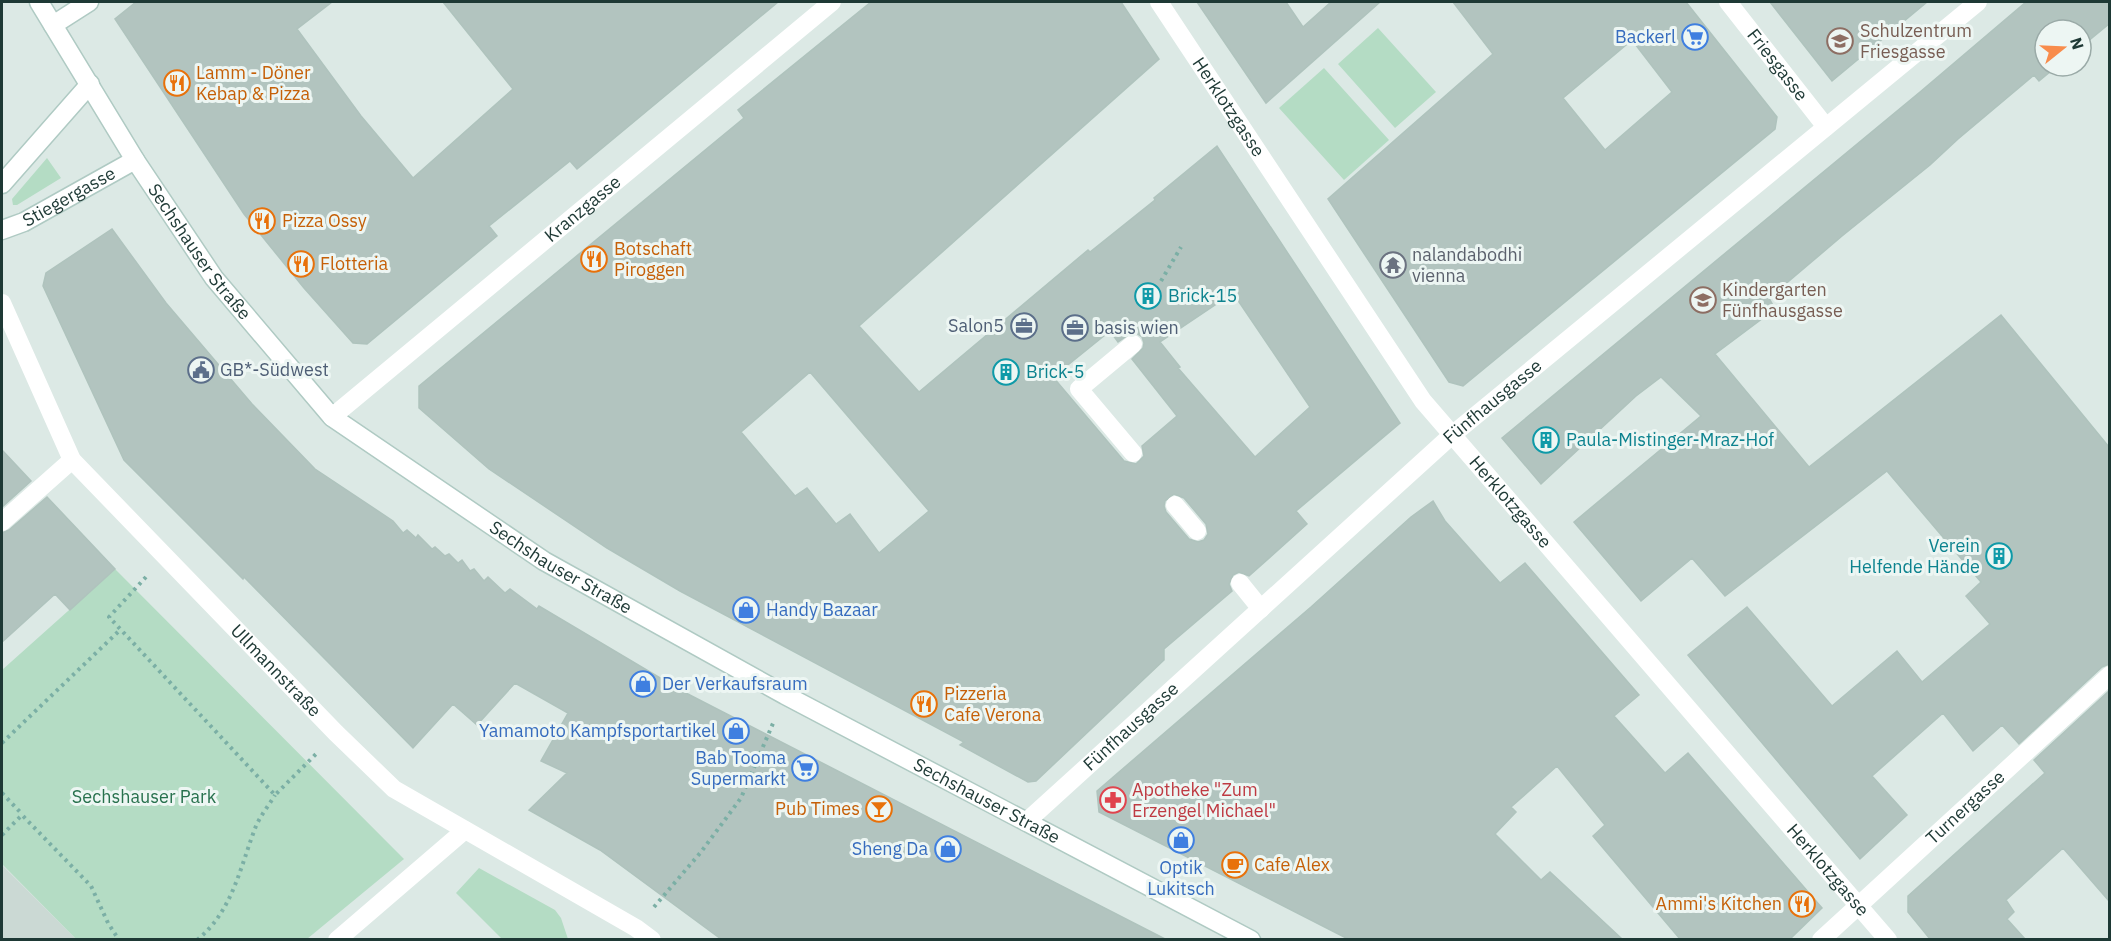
<svg xmlns="http://www.w3.org/2000/svg" width="2111" height="941" viewBox="0 0 2111 941" font-family="'IBM Plex Sans',sans-serif">
	<style>
		.built { fill: #cbd9d4 }
		.green { fill: #b4dcc4 }
		.building { fill: #b2c4bf; stroke: #afc3bd; stroke-width: 1.5; fill-rule: evenodd }
		.lines { fill: none; stroke-linecap: round; stroke-linejoin: round }
		.secondary-casing { stroke: #afcac3; stroke-width: 21 }
		.path { stroke: #7bafa5; stroke-width: 4; stroke-dasharray: 3 4.5; stroke-linecap: butt }
		.lane { stroke: #fff; stroke-width: 18 }
		.street { stroke: #fff; stroke-width: 18 }
		.secondary { stroke: #fff; stroke-width: 18 }
		.labels { text-anchor: middle; stroke-width: 6; stroke-linejoin: round; paint-order: stroke }
		.education-label { font-size: 18px; fill: #785e54; stroke: #edf6f3; text-anchor: start }
		.shop-label { font-size: 18px; fill: #366cbe; stroke: #edf6f3; text-anchor: end }
		.street-label { font-size: 18px; fill: #1e3935; stroke: #edf6f3 }
		.food-label { font-size: 18px; fill: #c56008; stroke: #edf6f3; text-anchor: start }
		.worship-label { font-size: 18px; fill: #5b616d; stroke: #edf6f3; text-anchor: start }
		.culture-label { font-size: 18px; fill: #0d838f; stroke: #edf6f3; text-anchor: start }
		.service-label { font-size: 18px; fill: #4e5e75; stroke: #edf6f3; text-anchor: start }
		.health-label { font-size: 18px; fill: #be3a42; stroke: #edf6f3; text-anchor: start }
		.park-label { font-size: 18px; fill: #27714d; stroke: #edf6f3 }
	</style>
	<rect width="100%" height="100%" fill="#dce9e5"/>
	<path class="built" d="M 2,865 L 76,939 L 2,939 Z"/>
	<path class="green" d="M 1378,28 L 1436,92 L 1395,128 L 1338,64 Z
		M 1324,68 L 1389,140 L 1344,180 L 1279,108 Z
		M 47,158 L 61,178 L 17,205 L 13,205 L 12,199 Z
		M 115,569 L 404,859 L 307,939 L 76,939 L 2,864 L 2,670 Z
		M 479,868 L 555,910 L 561,918 L 568,939 L 502,939 L 456,893 Z"/>
	<path class="building" d="M 136,2 L 332,2 L 297,29 L 361,116 L 413,178 L 513,89 L 443,2 L 778,2 L 577,169 L 570,161 L 489,226 L 497,236 L 367,344 L 353,343 L 304,288 L 244,214 L 115,19 Z
		M 871,2 L 1121,2 L 1159,59 L 859,326 L 919,392 L 1088,250 L 1090,252 L 1155,200 L 1154,198 L 1217,146 L 1400,423 L 1296,511 L 1307,524 L 1249,576 L 1239,572 L 1233,575 L 1229,584 L 1232,591 L 1164,649 L 1164,660 L 1036,781 L 1028,782 L 960,745 L 964,742 L 680,591 L 607,548 L 489,469 L 419,408 L 419,386 L 744,118 L 738,110 ZM 1233,293 L 1310,407 L 1255,457 L 1178,368 L 1180,367 L 1160,342 ZM 1110,331 L 1118,342 L 1131,333 L 1136,333 L 1142,337 L 1144,343 L 1143,348 L 1132,359 L 1177,416 L 1142,446 L 1144,456 L 1136,464 L 1124,461 L 1053,377 ZM 810,372 L 929,511 L 879,553 L 850,514 L 836,524 L 807,488 L 795,496 L 741,432 ZM 1174,494 L 1184,498 L 1206,524 L 1208,534 L 1204,540 L 1198,542 L 1189,539 L 1166,512 L 1164,506 L 1165,501 Z
		M 1197,2 L 1286,2 L 1303,27 L 1331,2 L 1380,2 L 1266,103 Z
		M 1453,2 L 1686,2 L 1777,117 L 1775,129 L 1463,386 L 1449,382 L 1328,199 L 1493,54 ZM 1632,40 L 1672,92 L 1605,150 L 1563,98 Z
		M 1770,2 L 1927,2 L 1832,81 Z
		M 2026,2 L 2109,2 L 2109,24 L 2081,47 L 2081,30 L 2045,30 L 2045,66 L 2057,66 L 2039,81 L 2034,75 L 1958,139 L 1930,165 L 1842,236 L 1769,298 L 1775,309 L 1715,354 L 1809,467 L 2001,315 L 2109,447 L 2109,664 L 2102,667 L 2019,744 L 2002,725 L 1973,751 L 1943,713 L 1872,776 L 1907,815 L 1860,859 L 1688,655 L 1747,607 L 1832,706 L 1897,651 L 1922,682 L 1990,624 L 1966,596 L 1981,582 L 1887,471 L 1725,596 L 1692,558 L 1641,601 L 1574,522 L 1701,416 L 1661,377 L 1636,396 L 1541,484 L 1502,438 L 1920,92 Z
		M 112,229 L 166,303 L 252,404 L 315,469 L 393,521 L 403,533 L 407,530 L 416,538 L 418,535 L 432,549 L 435,547 L 445,556 L 449,554 L 458,563 L 462,560 L 470,571 L 474,569 L 484,581 L 488,577 L 505,593 L 510,589 L 537,609 L 539,606 L 682,691 L 1165,939 L 721,939 L 600,850 L 529,810 L 567,773 L 541,761 L 568,713 L 515,683 L 477,725 L 453,704 L 413,748 L 244,577 L 243,579 L 124,460 L 43,286 L 46,273 Z
		M 2,450 L 31,481 L 2,507 Z
		M 47,497 L 115,569 L 70,610 L 55,594 L 2,642 L 2,533 L 9,530 Z
		M 1433,501 L 1445,521 L 1500,583 L 1525,563 L 1639,695 L 1614,716 L 1665,773 L 1688,753 L 1822,908 L 1790,939 L 1680,939 L 1593,836 L 1605,825 L 1557,766 L 1511,807 L 1516,812 L 1495,834 L 1541,880 L 1550,872 L 1622,939 L 1348,939 L 1099,812 L 1097,791 L 1311,607 L 1411,517 Z
		M 2109,691 L 2109,901 L 2063,848 L 2006,900 L 2014,912 L 2007,919 L 2025,939 L 1930,939 L 1908,912 L 1908,896 L 2045,773 L 2034,760 Z"/>
	<g class="lines">
		<g class="secondary-casing">
			<g id="secondary">
				<path id="s7" d="M 39,2 L 135,160 L 214,278 L 332,417 L 544,561 L 785,695 L 1251,940"/>
				<path d="M 53,25 L 89,2"/>
				<path d="M 2,184 L 90,84"/>
				<path id="s8" d="M 2,230 L 24,222 L 135,160"/>
			</g>
		</g>
		<path class="path" d="M 1161,281 L 1181,247
			M 146,577 L 109,617 L 275,795 L 316,754
			M 2,743 L 120,630
			M 2,793 L 22,814
			M 2,835 L 22,815 L 91,886 L 108,923 L 119,940
			M 654,907 L 701,852 L 741,798 L 774,721
			M 197,940 C 233,911 240,867 256,826 C 261,815 269,805 275,795"/>
		<path class="lane" d="M 1133,344 L 1079,389 L 1133,453
			M 1175,505 L 1197,531
			M 2,522 L 72,460
			M 1240,583 L 1261,609
			M 337,940 L 465,830"/>
		<g class="street">
			<path id="s1" d="M 1159,2 L 1423,401 L 1888,940"/>
			<path id="s2" d="M 1728,2 L 1826,127"/>
			<path id="s3" d="M 2,303 L 72,460 L 336,733 L 394,789 L 636,928 L 652,940"/>
			<path id="s4" d="M 332,417 L 832,2"/>
			<path id="s5" d="M 1026,822 L 1452,435 L 1978,2"/>
			<path id="s6" d="M 1821,940 L 2110,675"/>
		</g>
		<use href="#secondary" class="secondary"/>
	</g>
	<defs>
		<g id="supermarket-ring" transform="scale(1.35)"><circle r="9.5" fill="#edf6f3" stroke="#3f7fe0" stroke-width="1.5"/><path d="M-6-5.5h2.5l.6 2H6L4.5 2H-2.5L-4.4-4H-6ZM-1.5 3.2a1.3 1.3 0 1 0 .1 0ZM3 3.2a1.3 1.3 0 1 0 .1 0Z" fill="#3f7fe0"/></g>
		<g id="school-ring" transform="scale(1.35)"><circle r="9.5" fill="#edf6f3" stroke="#8d6e63" stroke-width="1.5"/><path d="M0-5L7-2L0 1L-7-2ZM-4 1L0 2.5L4 1V4Q0 6-4 4Z" fill="#8d6e63"/></g>
		<g id="restaurant-ring" transform="scale(1.35)"><circle r="9.5" fill="#edf6f3" stroke="#e8710a" stroke-width="1.5"/><path d="M-5-6h1v4h1v-4h1v4h1v-4h1v5L-1.5 .5V6h-2V.5L-5-1ZM5-6V6H3V1.5H1.5Q1.5-4 5-6Z" fill="#e8710a"/></g>
		<g id="temple-ring" transform="scale(1.35)"><circle r="9.5" fill="#edf6f3" stroke="#6b7280" stroke-width="1.5"/><path d="M0-6L5-2H3V0L6.5 2.5H4V6H1.5V3h-3V6H-4V2.5H-6.5L-3 0V-2H-5Z" fill="#6b7280"/></g>
		<g id="building-ring" transform="scale(1.35)"><circle r="9.5" fill="#edf6f3" stroke="#0f9aa8" stroke-width="1.5"/><path d="M-4-6H4V6H1V3H-1V6H-4ZM-2.5-4.3h1.7v1.8h-1.7ZM.8-4.3h1.7v1.8H.8ZM-2.5-1h1.7V.8h-1.7ZM.8-1h1.7V.8H.8Z" fill="#0f9aa8"/></g>
		<g id="office-ring" transform="scale(1.35)"><circle r="9.5" fill="#edf6f3" stroke="#5c6f8a" stroke-width="1.5"/><path d="M-6-3h4V-5.5h4V-3h4V5H-6ZM-1-4.5V-3h2v-1.5ZM-6 0V1H6V0Z" fill="#5c6f8a"/></g>
		<g id="civic-ring" transform="scale(1.35)"><circle r="9.5" fill="#edf6f3" stroke="#5c6f8a" stroke-width="1.5"/><path d="M-.6-6.5H3V-4.5H.6V-3L4-1V1h2V6H-6V1h2V-1L-.6-3ZM-1.2 2.5V6h2.4V2.5Z" fill="#5c6f8a"/></g>
		<g id="shop-ring" transform="scale(1.35)"><circle r="9.5" fill="#edf6f3" stroke="#3f7fe0" stroke-width="1.5"/><path d="M-5-2.5h2.3a2.7 3.5 0 0 1 5.4 0H5L5.5 6h-11ZM-1.5-2.5h3a1.5 2.3 0 0 0-3 0Z" fill="#3f7fe0"/></g>
		<g id="pharmacy-ring" transform="scale(1.35)"><circle r="9.5" fill="#edf6f3" stroke="#e0444e" stroke-width="1.5"/><path d="M-2-6h4v4h4v4h-4v4h-4v-4h-4v-4h4Z" fill="#e0444e"/></g>
		<g id="bar-ring" transform="scale(1.35)"><circle r="9.5" fill="#edf6f3" stroke="#e8710a" stroke-width="1.5"/><path d="M-6-5H6L.8 .8V4.5H3.5V6h-7V4.5H-.8V.8Z" fill="#e8710a"/></g>
		<g id="cafe-ring" transform="scale(1.35)"><circle r="9.5" fill="#edf6f3" stroke="#e8710a" stroke-width="1.5"/><path d="M-5.5-4.5H6V0H3Q3 3.5 0 3.5H-2.5Q-5.5 3.5-5.5 0ZM3-3.2v2h1.7v-2ZM-6 4.5H4V6H-6Z" fill="#e8710a"/></g>
	</defs>
	<g fill-rule="evenodd">
		<use href="#supermarket-ring" x="1695" y="37"/>
		<use href="#school-ring" x="1840" y="41"/>
		<use href="#restaurant-ring" x="177" y="83"/>
		<use href="#restaurant-ring" x="262" y="221"/>
		<use href="#restaurant-ring" x="594" y="259"/>
		<use href="#restaurant-ring" x="301" y="264"/>
		<use href="#temple-ring" x="1393" y="265"/>
		<use href="#building-ring" x="1148" y="296"/>
		<use href="#school-ring" x="1703" y="300"/>
		<use href="#office-ring" x="1024" y="326"/>
		<use href="#office-ring" x="1075" y="328"/>
		<use href="#civic-ring" x="201" y="370"/>
		<use href="#building-ring" x="1006" y="372"/>
		<use href="#building-ring" x="1546" y="440"/>
		<use href="#building-ring" x="1999" y="556"/>
		<use href="#shop-ring" x="746" y="610"/>
		<use href="#shop-ring" x="643" y="684"/>
		<use href="#restaurant-ring" x="924" y="704"/>
		<use href="#shop-ring" x="736" y="731"/>
		<use href="#supermarket-ring" x="805" y="768"/>
		<use href="#pharmacy-ring" x="1113" y="800"/>
		<use href="#bar-ring" x="879" y="809"/>
		<use href="#shop-ring" x="1181" y="840"/>
		<use href="#shop-ring" x="948" y="849"/>
		<use href="#cafe-ring" x="1235" y="865"/>
		<use href="#restaurant-ring" x="1802" y="904"/>
	</g>
	<g class="labels">
		<g class="education-label">
			<text x="1860" y="37">Schulzentrum<tspan x="1860" dy="21">Friesgasse</tspan></text>
			<text x="1722" y="296">Kindergarten<tspan x="1722" dy="21">Fünfhausgasse</tspan></text>
		</g>
		<g class="shop-label">
			<text x="1676" y="43">Backerl</text>
			<text x="766" y="616" text-anchor="start">Handy Bazaar</text>
			<text x="662" y="690" text-anchor="start">Der Verkaufsraum</text>
			<text x="716" y="737">Yamamoto Kampfsportartikel</text>
			<text x="786" y="764">Bab Tooma<tspan x="786" dy="21">Supermarkt</tspan></text>
			<text x="928" y="855">Sheng Da</text>
			<text x="1181" y="874" text-anchor="middle">Optik<tspan x="1181" dy="21">Lukitsch</tspan></text>
		</g>
		<g class="street-label">
			<text dy="6" stroke="none"><textPath href="#s2" startOffset="80">Friesgasse</textPath></text>
			<text dy="6" stroke="none"><textPath href="#s1" startOffset="126">Herklotzgasse</textPath></text>
			<text dy="6" stroke="none"><textPath href="#s8" startOffset="75">Stiegergasse</textPath></text>
			<text dy="6" stroke="none"><textPath href="#s4" startOffset="326">Kranzgasse</textPath></text>
			<text dy="6" stroke="none"><textPath href="#s7" startOffset="297">Sechshauser Straße</textPath></text>
			<text dy="6" stroke="none"><textPath href="#s5" startOffset="628">Fünfhausgasse</textPath></text>
			<text dy="6" stroke="none"><textPath href="#s1" startOffset="612">Herklotzgasse</textPath></text>
			<text dy="6" stroke="none"><textPath href="#s7" startOffset="783">Sechshauser Straße</textPath></text>
			<text dy="6" stroke="none"><textPath href="#s3" startOffset="465">Ullmannstraße</textPath></text>
			<text dy="6" stroke="none"><textPath href="#s5" startOffset="142">Fünfhausgasse</textPath></text>
			<text dy="6" stroke="none"><textPath href="#s7" startOffset="1269">Sechshauser Straße</textPath></text>
			<text dy="6" stroke="none"><textPath href="#s6" startOffset="196">Turnergasse</textPath></text>
			<text dy="6" stroke="none"><textPath href="#s1" startOffset="1098">Herklotzgasse</textPath></text>
		</g>
		<g class="food-label">
			<text x="196" y="79">Lamm - Döner<tspan x="196" dy="21">Kebap &amp; Pizza</tspan></text>
			<text x="282" y="227">Pizza Ossy</text>
			<text x="614" y="255">Botschaft<tspan x="614" dy="21">Piroggen</tspan></text>
			<text x="320" y="270">Flotteria</text>
			<text x="944" y="700">Pizzeria<tspan x="944" dy="21">Cafe Verona</tspan></text>
			<text x="860" y="815" text-anchor="end">Pub Times</text>
			<text x="1254" y="871">Cafe Alex</text>
			<text x="1782" y="910" text-anchor="end">Ammi's Kitchen</text>
		</g>
		<g class="worship-label">
			<text x="1412" y="261">nalandabodhi<tspan x="1412" dy="21">vienna</tspan></text>
		</g>
		<g class="culture-label">
			<text x="1168" y="302">Brick-15</text>
			<text x="1026" y="378">Brick-5</text>
			<text x="1566" y="446">Paula-Mistinger-Mraz-Hof</text>
			<text x="1980" y="552" text-anchor="end">Verein<tspan x="1980" dy="21">Helfende Hände</tspan></text>
		</g>
		<g class="service-label">
			<text x="1004" y="332" text-anchor="end">Salon5</text>
			<text x="1094" y="334">basis wien</text>
			<text x="220" y="376">GB*-Südwest</text>
		</g>
		<g class="health-label">
			<text x="1132" y="796">Apotheke "Zum<tspan x="1132" dy="21">Erzengel Michael"</tspan></text>
		</g>
		<g class="park-label">
			<text x="144" y="803">Sechshauser Park</text>
		</g>
	</g>
	<rect width="2111" height="941" fill="none" stroke="#1e3935" stroke-width="6"/>
	<g transform="translate(2063 48) rotate(72)"><circle r="28" fill="#edf6f3" stroke="#9aaaa7" stroke-width="1.5"/>
	<path d="M0-4.5L10 22L0 15L-10 22Z" fill="#f88c4c"/>
	<text y="-9" font-size="16" font-weight="bold" text-anchor="middle" fill="#1e3935">N</text>
	</g>
</svg>
